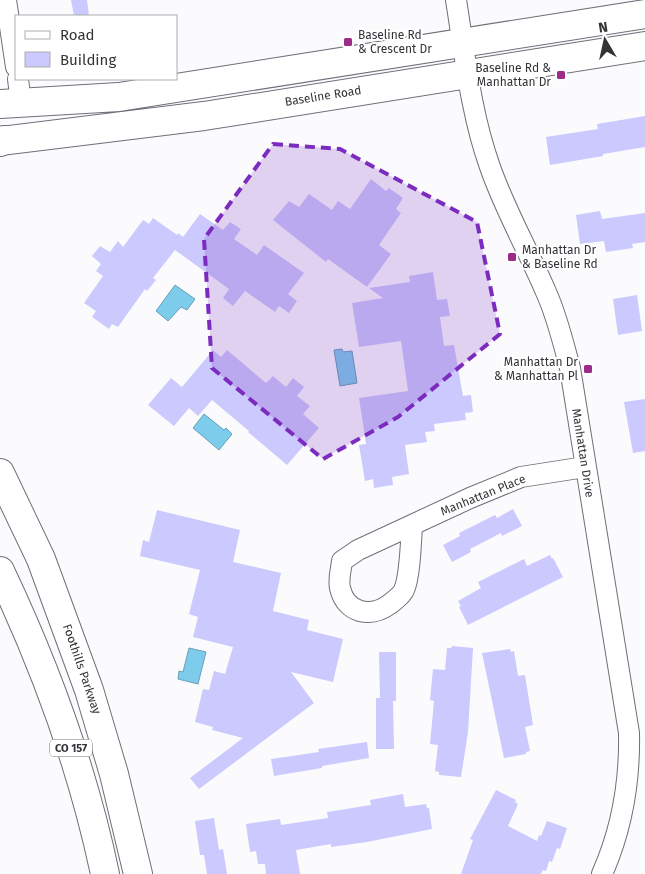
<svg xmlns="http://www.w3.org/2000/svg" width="645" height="874" viewBox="0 0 645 874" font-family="'Fira Sans',sans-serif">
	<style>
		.water { fill: #7eccec; stroke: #689eb6 }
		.building { fill: #cbc9fd }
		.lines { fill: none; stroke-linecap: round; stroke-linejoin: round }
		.minor-casing { stroke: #706e78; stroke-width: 22 }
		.secondary-casing { stroke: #706e78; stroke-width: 30 }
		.trunk-casing { stroke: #706e78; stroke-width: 30 }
		.minor { stroke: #fff; stroke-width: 20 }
		.secondary { stroke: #fff; stroke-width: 28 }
		.trunk { stroke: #fff; stroke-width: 28 }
		.marked { fill: #7b2cbf; fill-opacity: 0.2; stroke: #7b2cbf; stroke-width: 4; stroke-dasharray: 10 6; stroke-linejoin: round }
		.poi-dot { fill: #9d2c88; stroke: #fff; stroke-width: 2 }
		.labels { text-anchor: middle; stroke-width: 4; stroke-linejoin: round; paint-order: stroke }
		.shield { fill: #fff; stroke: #717074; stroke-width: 1 }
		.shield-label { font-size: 11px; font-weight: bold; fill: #343338 }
		.poi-label { font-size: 12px; fill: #343338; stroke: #fff; text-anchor: start }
		.street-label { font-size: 12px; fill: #343338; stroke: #fff }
	</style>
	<rect width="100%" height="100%" fill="#fbfbfd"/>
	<path class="water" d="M 175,285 L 195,299 L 187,310 L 181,307 L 168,321 L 156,311 Z
		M 342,349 L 343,352 L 352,351 L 357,383 L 340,386 L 334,350 Z
		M 204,414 L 224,430 L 226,428 L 232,434 L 219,450 L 193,428 Z
		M 189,648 L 206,652 L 198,684 L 178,679 L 179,671 L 183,672 Z"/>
	<path class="building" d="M 71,0 L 87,0 L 89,16 L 74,16 Z
		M 645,116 L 645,147 L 603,154 L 603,156 L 550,165 L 546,137 L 598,129 L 597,124 Z
		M 371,179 L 386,191 L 389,188 L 403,198 L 396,209 L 401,213 L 379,245 L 391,254 L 367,287 L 328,259 L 326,262 L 273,220 L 289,201 L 299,207 L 309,194 L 332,210 L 338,201 L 350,209 Z
		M 600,211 L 602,219 L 645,213 L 645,242 L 632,244 L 633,248 L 606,252 L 604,241 L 580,244 L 576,215 Z
		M 200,214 L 223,230 L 230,222 L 241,229 L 234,239 L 257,255 L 264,245 L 304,273 L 288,294 L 297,301 L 289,313 L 279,306 L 275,312 L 245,291 L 233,306 L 223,298 L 229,289 L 175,250 L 153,278 L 156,280 L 147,291 L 145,289 L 118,327 L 112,324 L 109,329 L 92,317 L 96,311 L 84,303 L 103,276 L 96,271 L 101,264 L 92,256 L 100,246 L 110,252 L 118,241 L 123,247 L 143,220 L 149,224 L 153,218 L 177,235 L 178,233 L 183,237 Z
		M 433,272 L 437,300 L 447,299 L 450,316 L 440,317 L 444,346 L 454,345 L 463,396 L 471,395 L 473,412 L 465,413 L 466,420 L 434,424 L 435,431 L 425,432 L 427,442 L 405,445 L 409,474 L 392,477 L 393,485 L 374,488 L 373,479 L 365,481 L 359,445 L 366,444 L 359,398 L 408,391 L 401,341 L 359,347 L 352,303 L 383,298 L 369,288 L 410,282 L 409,276 Z
		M 637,295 L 642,331 L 618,335 L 613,299 Z
		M 213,350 L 221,357 L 227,350 L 266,383 L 273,376 L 286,387 L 293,378 L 304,387 L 297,396 L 310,406 L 303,414 L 319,428 L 287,465 L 248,432 L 249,431 L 212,400 L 198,416 L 189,408 L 174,426 L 148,405 L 171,378 L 182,387 Z
		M 645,399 L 645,451 L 633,453 L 624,402 Z
		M 513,509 L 522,526 L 502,536 L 501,533 L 470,549 L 471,552 L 452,562 L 443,545 L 460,536 L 459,533 L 495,515 L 497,518 Z
		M 157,510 L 240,530 L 233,562 L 281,573 L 273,611 L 309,620 L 307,630 L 343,639 L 333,682 L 291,672 L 314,703 L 199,789 L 190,778 L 243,738 L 212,730 L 213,727 L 195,722 L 203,689 L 209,690 L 214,671 L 225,674 L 233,647 L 193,637 L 198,617 L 189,614 L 200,570 L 140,556 L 143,540 L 149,542 Z
		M 550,555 L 552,559 L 553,558 L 563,577 L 468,625 L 459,607 L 461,606 L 458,601 L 481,588 L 478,582 L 524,559 L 527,566 Z
		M 452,646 L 473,648 L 468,732 L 461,777 L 439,775 L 439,772 L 435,771 L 438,745 L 430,744 L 434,701 L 430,700 L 433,669 L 445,670 L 447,648 L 451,648 Z
		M 510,649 L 511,652 L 514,651 L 518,676 L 525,675 L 533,725 L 525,727 L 530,751 L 526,752 L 526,754 L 504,758 L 482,653 Z
		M 379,652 L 396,652 L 396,701 L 393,701 L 394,749 L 376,749 L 376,698 L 380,698 Z
		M 367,742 L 369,758 L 322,766 L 322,768 L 274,776 L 271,759 L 319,752 L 318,749 Z
		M 496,790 L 516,800 L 515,802 L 518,804 L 508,826 L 537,841 L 539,835 L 541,836 L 547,821 L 567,828 L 560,849 L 557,848 L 552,862 L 549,861 L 546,871 L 543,870 L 541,874 L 461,874 L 473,840 L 470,839 Z
		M 403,794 L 405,807 L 426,804 L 427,808 L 429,808 L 432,829 L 367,842 L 331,847 L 331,844 L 296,850 L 300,874 L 266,874 L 265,864 L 258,864 L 256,851 L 250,852 L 246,824 L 280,819 L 281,825 L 328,818 L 327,812 L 371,805 L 370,800 Z
		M 214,818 L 219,850 L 223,849 L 227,874 L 207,874 L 204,855 L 200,855 L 195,821 Z"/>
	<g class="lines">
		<g class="minor-casing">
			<path id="minor" d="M 6,0 L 16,67
				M 456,0 C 465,56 471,114 490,167 C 505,210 528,250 546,292 C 557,316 563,342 570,368 L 629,733 C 630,782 622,829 602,874
				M 18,79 L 21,103
				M 412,525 C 411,541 410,577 404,590 C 402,595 395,600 390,604 C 371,618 346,614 340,588 C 338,579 341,570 342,561 L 358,550 Z
				M 412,525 L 470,498 L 521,477 L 585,467"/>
		</g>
		<g class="secondary-casing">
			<path id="secondary" d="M 0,104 L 119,97 L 645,14
				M 0,141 L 204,116 L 645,46"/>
		</g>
		<g class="trunk-casing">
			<path id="trunk" d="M 0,142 L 4,140
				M 0,473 L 41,559 L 89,690 L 114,774 L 138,874
				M 0,571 C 46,668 83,769 105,874"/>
		</g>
		<use href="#minor" class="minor"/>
		<use href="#secondary" class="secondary"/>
		<use href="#trunk" class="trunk"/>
	</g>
	<path class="marked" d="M 273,144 L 340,149 L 477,222 L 500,334 L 398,417 L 323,459 L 212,368 L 204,239 Z"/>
	<g class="poi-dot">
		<rect x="343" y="37" width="10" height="10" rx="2.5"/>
		<rect x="556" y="70" width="10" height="10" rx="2.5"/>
		<rect x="507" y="252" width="10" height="10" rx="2.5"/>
		<rect x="583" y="364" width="10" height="10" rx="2.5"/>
	</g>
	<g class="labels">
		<rect class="shield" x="50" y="739.5" width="42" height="17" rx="4"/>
		<g class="shield-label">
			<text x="71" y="752">CO 157</text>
		</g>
		<g class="poi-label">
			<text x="358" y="39">Baseline Rd<tspan x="358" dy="14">&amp; Crescent Dr</tspan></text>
			<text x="551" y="72" text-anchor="end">Baseline Rd &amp;<tspan x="551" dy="14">Manhattan Dr</tspan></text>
			<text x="522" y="254">Manhattan Dr<tspan x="522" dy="14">&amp; Baseline Rd</tspan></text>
			<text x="578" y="366" text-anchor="end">Manhattan Dr<tspan x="578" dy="14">&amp; Manhattan Pl</tspan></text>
		</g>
		<g class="street-label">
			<text transform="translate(323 96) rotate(-9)" y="4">Baseline Road</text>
			<text transform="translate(583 453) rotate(81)" y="4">Manhattan Drive</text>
			<text transform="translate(483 495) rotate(-22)" y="4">Manhattan Place</text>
			<text transform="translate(82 669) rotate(71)" y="4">Foothills Parkway</text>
		</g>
	</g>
	<rect x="15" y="15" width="162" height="65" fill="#ffffff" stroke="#aeadaf"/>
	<rect x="25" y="31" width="25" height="8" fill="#ffffff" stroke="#aeadaf"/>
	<text x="60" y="40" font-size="15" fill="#343338">Road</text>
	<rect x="25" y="52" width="25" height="15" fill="#cbc9fd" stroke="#aeadaf"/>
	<text x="60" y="65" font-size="15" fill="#343338">Building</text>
	<g transform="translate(605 40) rotate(351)" stroke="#ffffff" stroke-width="4" paint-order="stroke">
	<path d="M0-4L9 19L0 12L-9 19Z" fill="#343338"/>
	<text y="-8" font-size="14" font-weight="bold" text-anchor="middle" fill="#343338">N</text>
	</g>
</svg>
